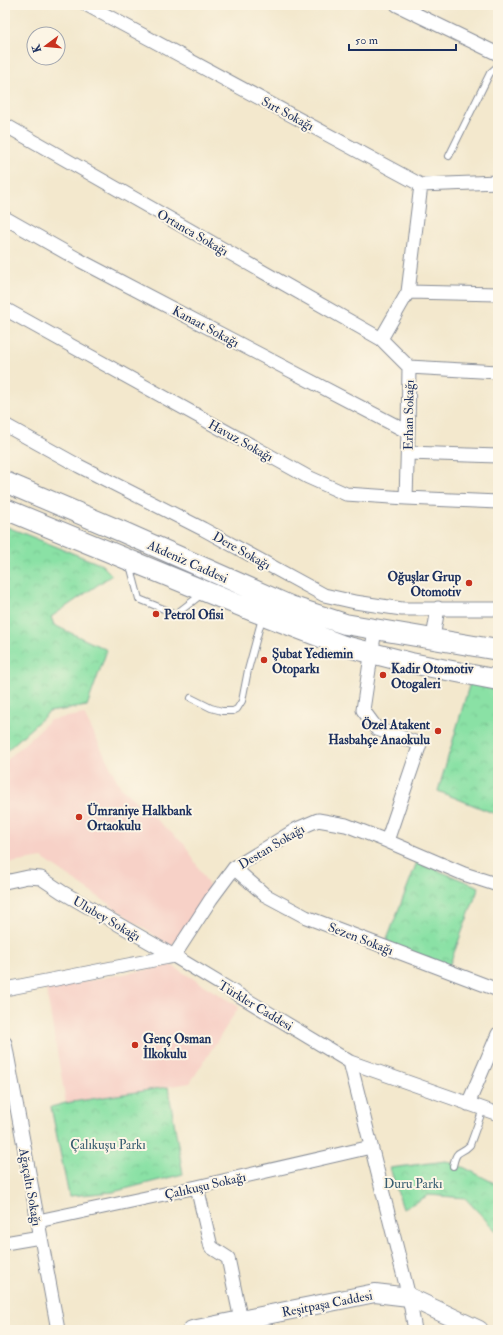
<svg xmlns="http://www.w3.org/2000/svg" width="503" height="1335" viewBox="0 0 503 1335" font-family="'IM FELL Double Pica',serif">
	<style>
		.built { fill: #f7d1c7 }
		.park { fill: url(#park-crowns); stroke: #528882 }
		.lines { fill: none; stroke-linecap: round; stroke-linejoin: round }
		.lane-casing { stroke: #878c96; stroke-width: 8 }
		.street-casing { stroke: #878c96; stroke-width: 15 }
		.secondary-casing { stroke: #878c96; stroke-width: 20 }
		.primary-casing { stroke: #878c96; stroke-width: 22 }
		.lane { stroke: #fff; stroke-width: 6 }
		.street { stroke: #fff; stroke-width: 13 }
		.secondary { stroke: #fff; stroke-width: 18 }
		.primary { stroke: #fff; stroke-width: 20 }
		.poi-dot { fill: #c8321e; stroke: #fcf5e5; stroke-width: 1.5 }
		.labels { text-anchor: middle; stroke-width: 4; stroke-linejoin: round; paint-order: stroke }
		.street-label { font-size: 13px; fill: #1b2f5e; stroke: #fcf5e5 }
		.poi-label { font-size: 13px; font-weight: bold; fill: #1b2f5e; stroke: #fcf5e5; text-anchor: start }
		.park-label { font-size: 13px; fill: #375c70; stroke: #fcf5e5 }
	</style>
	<defs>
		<pattern id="park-crowns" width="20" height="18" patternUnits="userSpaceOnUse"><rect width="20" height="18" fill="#8ae1a5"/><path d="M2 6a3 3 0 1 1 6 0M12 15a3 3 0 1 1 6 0" fill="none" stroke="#76c190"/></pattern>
	</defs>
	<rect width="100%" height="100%" fill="#fcf5e5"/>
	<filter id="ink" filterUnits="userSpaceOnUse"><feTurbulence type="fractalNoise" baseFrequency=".025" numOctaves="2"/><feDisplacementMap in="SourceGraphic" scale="8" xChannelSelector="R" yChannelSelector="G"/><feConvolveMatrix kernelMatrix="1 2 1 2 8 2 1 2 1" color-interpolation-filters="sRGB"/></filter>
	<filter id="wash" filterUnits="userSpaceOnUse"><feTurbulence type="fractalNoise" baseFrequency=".012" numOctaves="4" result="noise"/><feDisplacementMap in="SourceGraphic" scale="16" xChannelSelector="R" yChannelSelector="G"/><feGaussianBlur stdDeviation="0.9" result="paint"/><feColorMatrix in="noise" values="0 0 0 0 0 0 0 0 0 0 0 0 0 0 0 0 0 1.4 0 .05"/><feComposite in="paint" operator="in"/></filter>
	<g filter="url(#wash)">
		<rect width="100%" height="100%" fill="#f3e8cd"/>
		<path class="built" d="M 84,714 L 121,788 L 185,845 L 212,891 L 171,947 L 42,858 L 5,864 L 5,762 L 50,720 Z
			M 171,965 L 239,1007 L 190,1083 L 66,1103 L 46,989 Z"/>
		<path class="park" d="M 5,526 L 102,565 L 112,575 L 51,617 L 54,625 L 107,650 L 87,706 L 49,712 L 5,752 Z
			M 471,679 L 498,684 L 498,815 L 438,791 Z
			M 417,862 L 479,887 L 449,966 L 386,942 Z
			M 168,1087 L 183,1174 L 113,1192 L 69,1196 L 51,1107 L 66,1103 Z
			M 446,1161 L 465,1168 L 498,1185 L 498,1233 L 465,1198 L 429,1195 L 403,1209 L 390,1168 Z"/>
	</g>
	<g filter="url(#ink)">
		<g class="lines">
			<g class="lane-casing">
				<path id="lane" d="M 449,156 L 490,73 L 498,66
					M 130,565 L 139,599 L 176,614 L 202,594
					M 191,698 L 211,708 L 222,711 L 233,711 L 237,709 L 242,701 L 248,670 L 262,618
					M 453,1166 C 457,1147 460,1156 470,1145 L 483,1109"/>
			</g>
			<g class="street-casing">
				<path id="street" d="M 87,5 L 421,185 L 498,182
					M 397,5 L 498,54
					M 5,125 L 381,339 L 409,367 L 408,432 L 406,498
					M 5,218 L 81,261 L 408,432
					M 408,292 L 498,294
					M 5,309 L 308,477 L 346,494 L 406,498 L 498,502
					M 381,339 L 408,292 L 421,185
					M 409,367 L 498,372
					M 5,425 L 79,466 L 203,529 L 324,595 L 355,602 L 402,609 L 498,609
					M 408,453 L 498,456
					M 375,629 L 363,710 L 377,729 L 420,744 L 387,841
					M 433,638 L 438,608
					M 234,868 L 265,895 L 306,917 L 498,990
					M 5,882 L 28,877 L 41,878 L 62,892 L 174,956 L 211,899 L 234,868 L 297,829 L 318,820 L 346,825 L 387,841 L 464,874 L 498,885
					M 5,989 L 174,956 L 350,1062 L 498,1114
					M 5,1043 L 58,1330
					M 350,1062 L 409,1297 L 415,1330
					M 468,1104 L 498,1034
					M 197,1187 L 211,1247 L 228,1258 L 241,1320
					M 38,1221 L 197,1187 L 371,1147
					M 5,1243 L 40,1237"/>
			</g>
			<g class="secondary-casing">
				<path id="secondary" d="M 192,1330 L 375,1293 L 409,1297 L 479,1330"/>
			</g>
			<g class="primary-casing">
				<path id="primary" d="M 5,482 L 123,532 L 290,606 L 345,624 L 498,650
					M 5,509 L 253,611 L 344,646 L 411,663 L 498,680"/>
			</g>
			<use href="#lane" class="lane"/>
			<use href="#street" class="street"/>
			<use href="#secondary" class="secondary"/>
			<use href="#primary" class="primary"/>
		</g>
	</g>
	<g class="poi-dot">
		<circle cx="469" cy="583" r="4"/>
		<circle cx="156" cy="614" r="4"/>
		<circle cx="264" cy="660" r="4"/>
		<circle cx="383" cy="675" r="4"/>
		<circle cx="438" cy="731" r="4"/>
		<circle cx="79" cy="817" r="4"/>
		<circle cx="135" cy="1045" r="4"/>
	</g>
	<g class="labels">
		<g class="street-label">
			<text transform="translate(288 113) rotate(28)" y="5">Sırt Sokağı</text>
			<text transform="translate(193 232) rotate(30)" y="5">Ortanca Sokağı</text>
			<text transform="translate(206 326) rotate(28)" y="5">Kanaat Sokağı</text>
			<text transform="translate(408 415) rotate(-89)" y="5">Erhan Sokağı</text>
			<text transform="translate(241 440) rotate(29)" y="5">Havuz Sokağı</text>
			<text transform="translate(242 550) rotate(29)" y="5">Dere Sokağı</text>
			<text transform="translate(188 561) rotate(24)" y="5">Akdeniz Caddesi</text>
			<text transform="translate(271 846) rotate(-31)" y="5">Destan Sokağı</text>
			<text transform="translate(107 918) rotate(30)" y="5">Ulubey Sokağı</text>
			<text transform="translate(361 938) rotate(21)" y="5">Sezen Sokağı</text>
			<text transform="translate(256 1005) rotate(31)" y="5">Türkler Caddesi</text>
			<text transform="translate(205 1185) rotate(-13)" y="5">Çalıkuşu Sokağı</text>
			<text transform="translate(31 1187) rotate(80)" y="5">Ağaçaltı Sokağı</text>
			<text transform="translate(327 1303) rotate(-11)" y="5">Reşitpaşa Caddesi</text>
		</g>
		<g class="poi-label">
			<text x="461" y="581" text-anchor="end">Oğuşlar Grup<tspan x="461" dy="15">Otomotiv</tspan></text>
			<text x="164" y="619">Petrol Ofisi</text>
			<text x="272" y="658">Şubat Yediemin<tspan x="272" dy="15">Otoparkı</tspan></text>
			<text x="391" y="673">Kadir Otomotiv<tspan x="391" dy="15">Otogaleri</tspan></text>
			<text x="430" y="729" text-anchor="end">Özel Atakent<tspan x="430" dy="15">Hasbahçe Anaokulu</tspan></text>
			<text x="87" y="815">Ümraniye Halkbank<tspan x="87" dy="15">Ortaokulu</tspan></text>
			<text x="143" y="1043">Genç Osman<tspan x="143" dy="15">İlkokulu</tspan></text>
		</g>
		<g class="park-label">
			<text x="108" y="1149">Çalıkuşu Parkı</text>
			<text x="413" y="1188">Duru Parkı</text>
		</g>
	</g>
	<rect width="503" height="1335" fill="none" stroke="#fcf5e5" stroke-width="20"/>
	<g transform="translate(46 46) rotate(254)"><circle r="19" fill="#fcf5e5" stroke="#a2a6af"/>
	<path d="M0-3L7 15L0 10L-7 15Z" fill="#c8321e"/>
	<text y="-6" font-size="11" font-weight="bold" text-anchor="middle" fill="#1b2f5e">K</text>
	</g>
	<path d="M349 44v6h107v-6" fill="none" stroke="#1b2f5e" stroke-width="2"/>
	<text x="355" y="44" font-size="12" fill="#1b2f5e" stroke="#fcf5e5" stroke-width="3" paint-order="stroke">50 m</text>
</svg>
